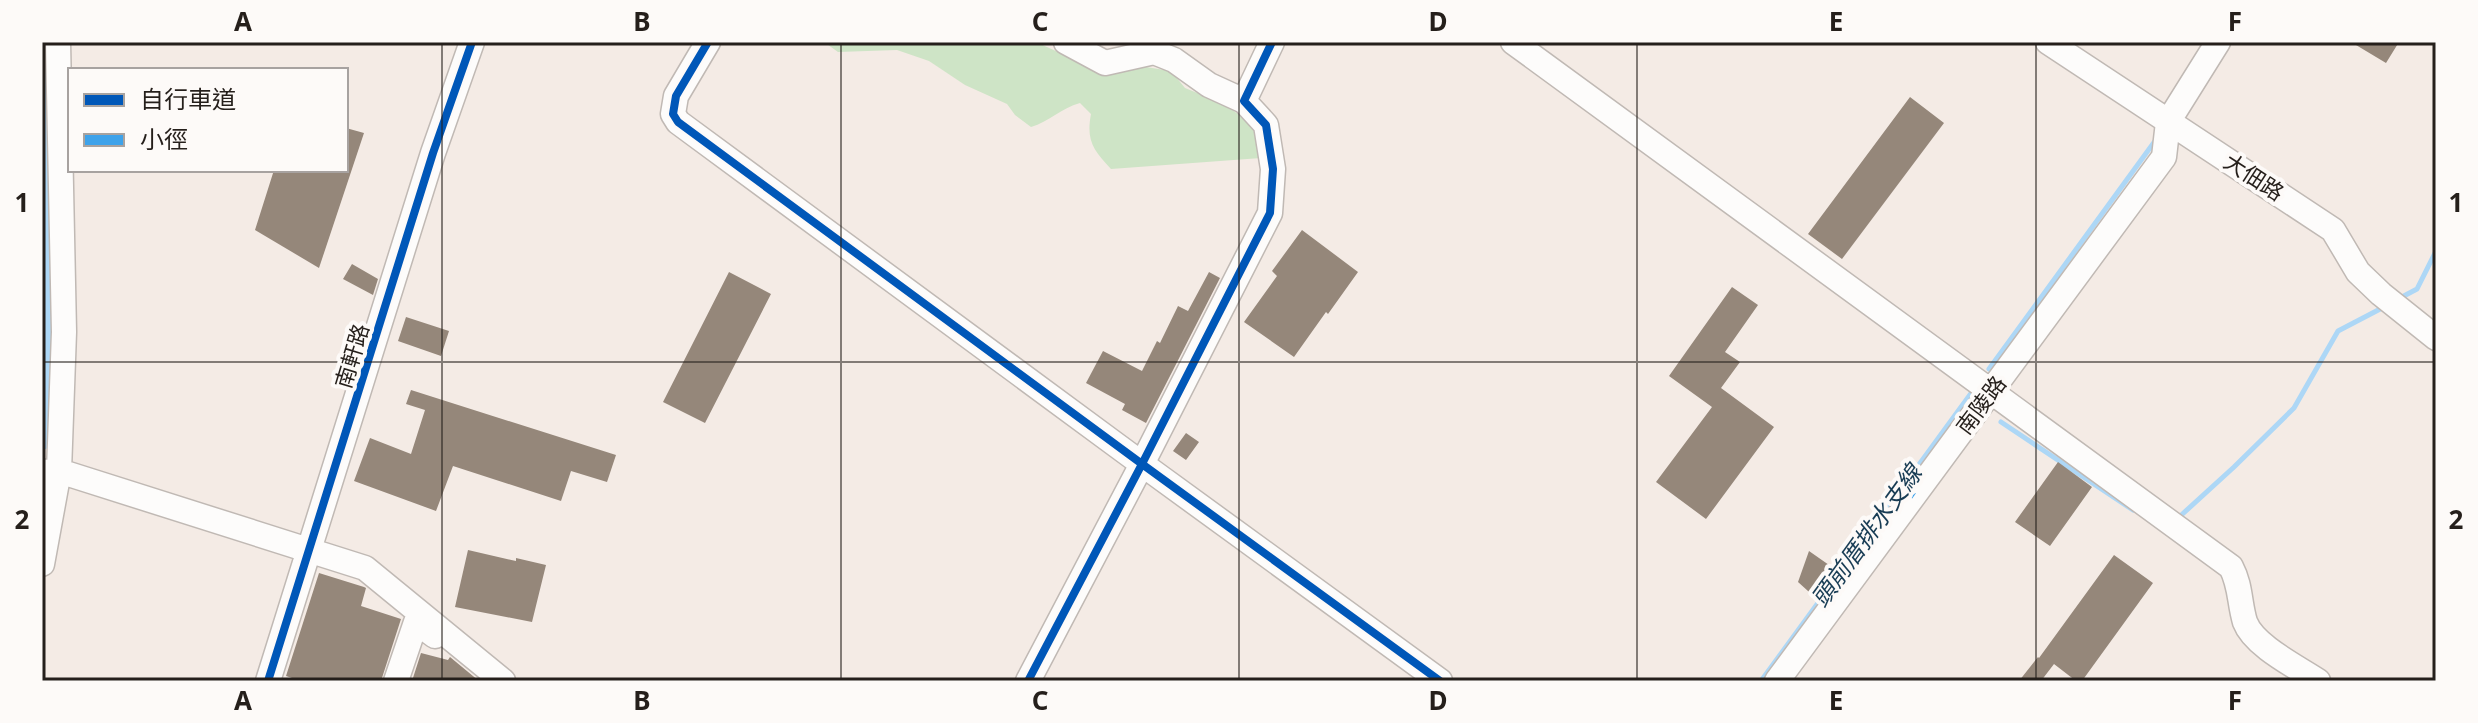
<svg xmlns="http://www.w3.org/2000/svg" width="2478" height="723" viewBox="0 0 2478 723" font-family="'Noto Sans','Noto Sans TC',sans-serif">
	<style>
		.green { fill: #cee4c6 }
		.lines { fill: none; stroke-linecap: round; stroke-linejoin: round }
		.stream { stroke: #add7f6; stroke-width: 5 }
		.canal { stroke: #add7f6; stroke-width: 18 }
		.building { fill: #95877a }
		.minor-casing { stroke: #c0b9b4; stroke-width: 27 }
		.minor { stroke: #fdfcfb; stroke-width: 24 }
		.quiet { stroke: #3ea2ea; stroke-width: 6; stroke-dasharray: 12 6; stroke-linecap: butt }
		.cycleway-casing { stroke: #fdfaf8; stroke-width: 13 }
		.cycleway { stroke: #0057b8; stroke-width: 8 }
		.grid { fill: none; stroke: #251f1b; stroke-width: 2; stroke-opacity: 0.55 }
		.labels { text-anchor: middle; stroke-width: 8; stroke-linejoin: round; paint-order: stroke }
		.street-label { font-size: 22px; fill: #251f1b; stroke: #fdfaf8 }
		.water-label { font-size: 24px; font-style: italic; fill: #183c54; stroke: #fdfaf8 }
		.neatline { fill: none; stroke: #251f1b; stroke-width: 3 }
		.grid-label { font-size: 26px; text-anchor: middle; font-weight: bold; fill: #251f1b }
	</style>
	<rect width="100%" height="100%" fill="#f4ebe5"/>
	<path class="green" d="M 824,42 L 1036,42 L 1104,73 L 1146,67 L 1171,71 L 1185,88 L 1222,103 L 1241,116 L 1258,136 L 1261,158 L 1111,169 C 1093,150 1086,140 1091,114 L 1080,103 C 1061,108 1049,122 1031,127 L 1015,115 L 1007,104 L 965,85 L 929,61 L 897,50 L 838,52 Z"/>
	<g class="lines">
		<path class="stream" d="M 2400,298 L 2417,289 L 2436,251
			M 1989,369 L 2155,141
			M 2001,422 L 2133,510
			M 2177,519 L 2234,467 L 2294,408 L 2338,331 L 2384,307
			M 1761,681 L 1972,392"/>
		<path class="canal" d="M 42,441 L 50,406 L 44,42"/>
	</g>
	<path class="building" d="M 2351,42 L 2399,42 L 2386,63 Z
		M 1910,97 L 1944,123 L 1842,259 L 1808,234 Z
		M 346,128 L 364,133 L 319,268 L 255,230 L 274,170 L 346,170 Z
		M 1302,230 L 1358,272 L 1328,314 L 1326,312 L 1294,357 L 1244,322 L 1277,276 L 1272,271 Z
		M 352,264 L 378,279 L 373,295 L 343,279 Z
		M 729,272 L 771,294 L 705,423 L 663,402 Z
		M 1209,272 L 1220,278 L 1146,423 L 1122,410 L 1125,404 L 1086,383 L 1103,351 L 1142,371 L 1157,341 L 1160,343 L 1178,306 L 1188,311 Z
		M 1732,287 L 1758,305 L 1725,352 L 1740,362 L 1721,388 L 1774,427 L 1706,519 L 1656,482 L 1712,407 L 1669,376 Z
		M 406,317 L 449,331 L 441,356 L 398,341 Z
		M 411,390 L 616,455 L 607,482 L 571,471 L 561,501 L 453,466 L 436,511 L 354,481 L 370,438 L 411,454 L 425,410 L 406,404 Z
		M 1186,433 L 1199,442 L 1186,460 L 1173,451 Z
		M 2058,462 L 2092,487 L 2050,546 L 2015,522 Z
		M 468,550 L 516,561 L 516,558 L 546,565 L 532,622 L 455,607 Z
		M 1809,551 L 1839,572 L 1818,600 L 1798,582 Z
		M 2114,555 L 2153,583 L 2082,681 L 2076,681 L 2054,664 L 2041,681 L 2019,681 L 2038,657 L 2039,658 Z
		M 319,573 L 364,587 L 366,588 L 361,606 L 401,619 L 381,681 L 301,681 L 286,676 Z
		M 421,653 L 448,660 L 450,657 L 479,681 L 412,681 Z"/>
	<g class="lines">
		<g class="minor-casing">
			<path id="minor" d="M 708,42 L 676,96 L 673,114 L 678,122 L 1142,464 L 1440,681
				M 1066,42 L 1105,63 L 1154,52 L 1174,60 L 1209,85 L 1244,101
				M 1513,42 L 2231,567 C 2241,586 2239,602 2245,622 C 2254,646 2297,667 2318,681
				M 2048,42 L 2333,230 L 2358,272 L 2381,294 L 2436,338
				M 42,472 L 59,471 L 365,568 L 503,681
				M 42,564 L 59,471 L 64,332 L 58,42
				M 268,681 L 433,153 L 472,42
				M 396,681 L 416,622 L 435,636
				M 1028,681 L 1142,464 L 1270,213 L 1273,169 L 1266,125 L 1244,101 L 1272,42
				M 1777,681 L 2164,157 L 2168,122 L 2218,42"/>
		</g>
		<use href="#minor" class="minor"/>
		<path class="quiet" d="M 1895,482 L 1914,496"/>
		<g class="cycleway-casing">
			<path id="cycleway" d="M 708,42 L 676,96 L 673,114 L 678,122 L 1142,464 L 1440,681
				M 268,681 L 433,153 L 472,42
				M 1028,681 L 1142,464 L 1270,213 L 1273,169 L 1266,125 L 1244,101 L 1272,42"/>
		</g>
		<use href="#cycleway" class="cycleway"/>
	</g>
	<path class="grid" d="M 442,42 L 442,681M 841,42 L 841,681M 1239,42 L 1239,681M 1637,42 L 1637,681M 2036,42 L 2036,681M 42,362 L 2436,362"/>
	<g class="labels">
		<g class="street-label">
			<text transform="translate(2254 177) rotate(33)" y="8">大佃路</text>
			<text transform="translate(352 356) rotate(-73)" y="8">南軒路</text>
			<text transform="translate(1981 405) rotate(-53)" y="8">南陵路</text>
		</g>
		<g class="water-label">
			<text transform="translate(1867 536) rotate(-54)" y="8">頭前厝排水支線</text>
		</g>
	</g>
	<rect width="2478" height="723" fill="none" stroke="#fdfaf8" stroke-width="88"/>
	<rect x="68" y="68" width="280" height="104" fill="#fdfaf8" stroke="#a7a2a0" stroke-width="2"/>
	<rect x="84" y="94" width="40" height="12" fill="#0057b8" stroke="#a7a2a0" stroke-width="2"/>
	<text x="140" y="108" font-size="24" fill="#251f1b">自行車道</text>
	<rect x="84" y="134" width="40" height="12" fill="#3ea2ea" stroke="#a7a2a0" stroke-width="2"/>
	<text x="140" y="148" font-size="24" fill="#251f1b">小徑</text>
	<rect x="44" y="44" width="2390" height="635" class="neatline"/>
	<g class="grid-label">
		<text x="243" y="31">A</text>
		<text x="642" y="31">B</text>
		<text x="1040" y="31">C</text>
		<text x="1438" y="31">D</text>
		<text x="1836" y="31">E</text>
		<text x="2235" y="31">F</text>
		<text x="22" y="212">1</text>
		<text x="2456" y="212">1</text>
		<text x="22" y="529">2</text>
		<text x="2456" y="529">2</text>
		<text x="243" y="710">A</text>
		<text x="642" y="710">B</text>
		<text x="1040" y="710">C</text>
		<text x="1438" y="710">D</text>
		<text x="1836" y="710">E</text>
		<text x="2235" y="710">F</text>
	</g>
</svg>
